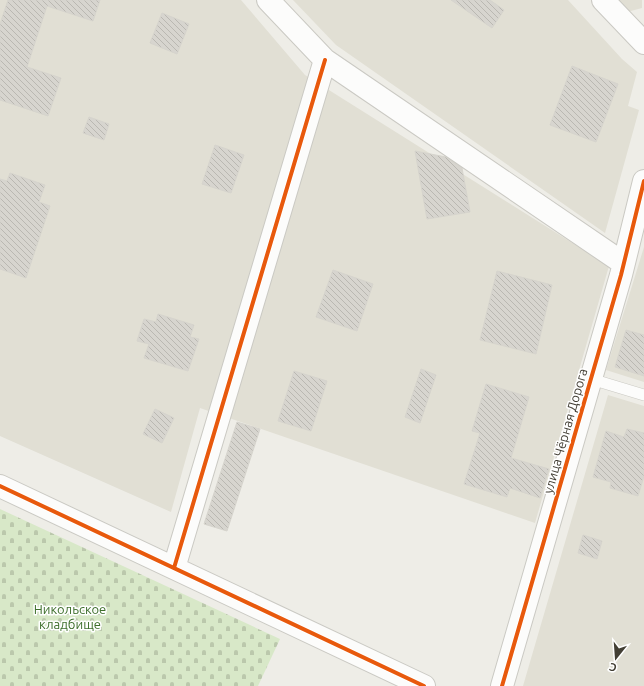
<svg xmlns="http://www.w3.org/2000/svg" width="644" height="686" viewBox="0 0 644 686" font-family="Ubuntu,sans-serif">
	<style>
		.residential { fill: #e1dfd4 }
		.cemetery { fill: url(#cemetery-stones) }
		.building { fill: url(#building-back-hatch); stroke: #d6d4cd }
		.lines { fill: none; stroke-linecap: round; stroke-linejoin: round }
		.service-casing { stroke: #cac9c3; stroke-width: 12 }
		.minor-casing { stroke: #cac9c3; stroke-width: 24 }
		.service { stroke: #fcfcfb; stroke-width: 11 }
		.minor { stroke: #fcfcfb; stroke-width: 22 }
		.cycleway-casing { stroke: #fff; stroke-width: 6 }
		.cycleway { stroke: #e8590c; stroke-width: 4 }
		.labels { text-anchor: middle; stroke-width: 3; stroke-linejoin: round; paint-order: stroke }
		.street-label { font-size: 13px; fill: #423e34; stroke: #fff }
		.park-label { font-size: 13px; fill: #3e6f2c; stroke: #fff }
	</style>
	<defs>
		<pattern id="cemetery-stones" width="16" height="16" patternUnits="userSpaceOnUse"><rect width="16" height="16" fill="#d8e8c8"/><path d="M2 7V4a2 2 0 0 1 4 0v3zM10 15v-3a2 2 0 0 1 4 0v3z" fill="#bbc8ac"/></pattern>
		<pattern id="building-back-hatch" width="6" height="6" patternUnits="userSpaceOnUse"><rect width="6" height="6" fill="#d7d5cf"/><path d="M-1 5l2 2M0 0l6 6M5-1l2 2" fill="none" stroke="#bab8b2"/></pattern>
	</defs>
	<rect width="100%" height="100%" fill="#eeede7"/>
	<path class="residential" d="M 0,0 L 241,0 L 305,75 L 609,266 L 535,523 L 200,408 L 171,512 L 0,436 Z
		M 293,0 L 568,0 L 622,59 L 637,72 L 628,106 L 639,110 L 605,233 L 336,45 Z
		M 616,0 L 642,0 L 642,8 L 627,12 Z
		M 644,247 L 644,382 L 606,370 Z
		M 608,395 L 644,406 L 644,686 L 523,686 Z"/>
	<path class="cemetery" d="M 0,509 L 280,639 L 258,686 L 0,686 Z"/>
	<path class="building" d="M 8,0 L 100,0 L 93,21 L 47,6 L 27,67 L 61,78 L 48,116 L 0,100 L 0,24 Z
		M 451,0 L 490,0 L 504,10 L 492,28 Z
		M 162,13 L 189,24 L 177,54 L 150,43 Z
		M 572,66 L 618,84 L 596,142 L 550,125 Z
		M 89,117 L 109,124 L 104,140 L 83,133 Z
		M 215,145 L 244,155 L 231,193 L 202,184 Z
		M 415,151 L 446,157 L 462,168 L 470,212 L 427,219 Z
		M 10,173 L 45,185 L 39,202 L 50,206 L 26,278 L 0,269 L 0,179 L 7,181 Z
		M 333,270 L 373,284 L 357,331 L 316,317 Z
		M 497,271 L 552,285 L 536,354 L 480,340 Z
		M 158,314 L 194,325 L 190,337 L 199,339 L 188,371 L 144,358 L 149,344 L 137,341 L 144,319 L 156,322 Z
		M 626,330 L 644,335 L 644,376 L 615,367 Z
		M 421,369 L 436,375 L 420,423 L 405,417 Z
		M 294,371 L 327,381 L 311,431 L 278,421 Z
		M 486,384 L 529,397 L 511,458 L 549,469 L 540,498 L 510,488 L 507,497 L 464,484 L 480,433 L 472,431 Z
		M 155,409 L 174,418 L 162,443 L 143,434 Z
		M 237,422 L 260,429 L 227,531 L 204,524 Z
		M 627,429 L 644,433 L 644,476 L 638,496 L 610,488 L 611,482 L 593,477 L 606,431 L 624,437 Z
		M 583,535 L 602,541 L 597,559 L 578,553 Z"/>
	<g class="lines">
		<g class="service-casing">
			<path id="service" d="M 591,379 L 644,395"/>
		</g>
		<g class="minor-casing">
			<path id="minor" d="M 268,0 L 325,60 L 623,263
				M 603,0 L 644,43
				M 0,486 L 424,686
				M 174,568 L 325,60
				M 502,686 L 621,275 L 644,181"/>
		</g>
		<use href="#service" class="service"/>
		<use href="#minor" class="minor"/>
		<g class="cycleway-casing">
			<path id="cycleway" d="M 0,486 L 424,686
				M 174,568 L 325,60
				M 502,686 L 621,275 L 644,181"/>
		</g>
		<use href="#cycleway" class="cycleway"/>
	</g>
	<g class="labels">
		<g class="street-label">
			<text transform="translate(565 431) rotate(-74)" y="5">улица Чёрная Дорога</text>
		</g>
		<g class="park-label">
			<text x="70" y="614">Никольское<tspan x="70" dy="15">кладбище</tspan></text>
		</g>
	</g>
	<g transform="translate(616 658) rotate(197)" stroke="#ffffff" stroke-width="3" paint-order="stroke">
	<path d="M0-3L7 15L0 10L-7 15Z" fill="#423e34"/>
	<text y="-6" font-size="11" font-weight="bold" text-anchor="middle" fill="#423e34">С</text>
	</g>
</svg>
